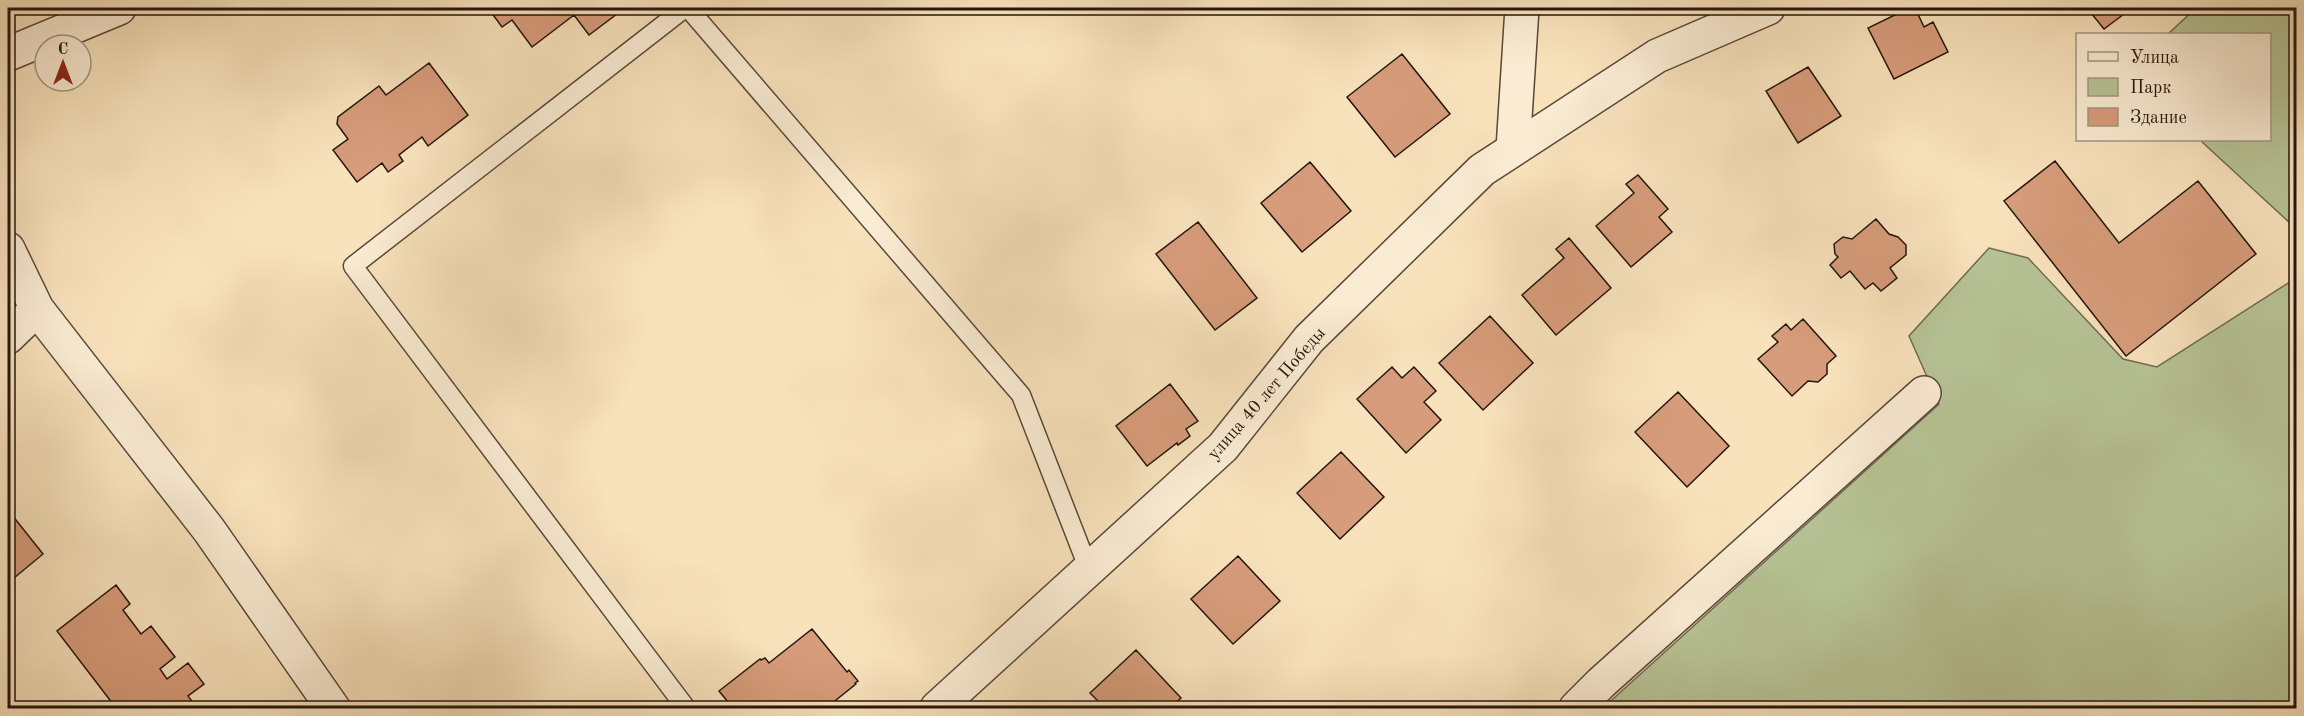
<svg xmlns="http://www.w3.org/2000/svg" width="2304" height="716" viewBox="0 0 2304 716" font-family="'Old Standard TT',serif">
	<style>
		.green { fill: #b7c496; stroke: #6e6c52; stroke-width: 1.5 }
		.building { fill: #d79c7b; stroke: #24150f; stroke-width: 1.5 }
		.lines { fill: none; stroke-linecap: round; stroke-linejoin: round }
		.lane-casing { stroke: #59483a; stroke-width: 21 }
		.street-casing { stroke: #59483a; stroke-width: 36 }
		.lane { stroke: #faecd3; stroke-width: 18 }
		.street { stroke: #faecd3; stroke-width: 33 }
		.labels { text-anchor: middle; stroke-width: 4.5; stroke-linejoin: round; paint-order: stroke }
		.street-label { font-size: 18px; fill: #24150f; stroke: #faecd3 }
	</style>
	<rect width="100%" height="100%" fill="#f8e2bc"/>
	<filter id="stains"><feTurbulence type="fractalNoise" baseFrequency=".00333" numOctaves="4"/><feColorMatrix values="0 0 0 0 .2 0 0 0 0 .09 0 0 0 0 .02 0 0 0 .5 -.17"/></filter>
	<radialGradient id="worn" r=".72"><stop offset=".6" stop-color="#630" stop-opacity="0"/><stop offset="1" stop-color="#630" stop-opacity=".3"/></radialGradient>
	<path class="green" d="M 2196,8 L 2296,8 L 2296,264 L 2291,224 L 2200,140 L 2270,140 L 2270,34 L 2168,34 Z
		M 1989,248 L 2028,258 L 2123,359 L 2157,367 L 2296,278 L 2296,708 L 1603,708 L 1939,404 L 1909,336 Z"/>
	<path class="building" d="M 488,8 L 618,8 L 621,11 L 589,35 L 574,15 L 532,47 L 512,20 L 502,27 Z
		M 1909,8 L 1915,8 L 1924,27 L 1933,22 L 1948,52 L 1894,79 L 1868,28 Z
		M 2087,8 L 2132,8 L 2104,29 Z
		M 1402,54 L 1450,114 L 1395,157 L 1347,97 Z
		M 429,63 L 468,115 L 428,146 L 422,137 L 399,155 L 403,161 L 388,172 L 382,163 L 357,182 L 333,150 L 348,139 L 337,124 L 338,117 L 379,86 L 386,95 Z
		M 1808,67 L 1841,116 L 1798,143 L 1766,91 Z
		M 2055,161 L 2119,243 L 2198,181 L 2256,254 L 2126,356 L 2004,201 Z
		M 1310,162 L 1351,211 L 1302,252 L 1261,203 Z
		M 1638,175 L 1668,209 L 1659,217 L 1672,232 L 1631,267 L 1596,226 L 1634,193 L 1626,184 Z
		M 1876,219 L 1889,234 L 1898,237 L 1906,245 L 1906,255 L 1890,268 L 1897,278 L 1881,291 L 1873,283 L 1865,289 L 1850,271 L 1841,278 L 1830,265 L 1838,257 L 1835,254 L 1834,244 L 1843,237 L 1852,239 Z
		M 1198,222 L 1257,298 L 1215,330 L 1156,254 Z
		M 1569,238 L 1611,288 L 1556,335 L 1522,295 L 1564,258 L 1556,249 Z
		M 1490,316 L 1533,363 L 1483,410 L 1439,363 Z
		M 1803,319 L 1836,356 L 1827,364 L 1827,374 L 1818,382 L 1808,381 L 1792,396 L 1758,359 L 1778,342 L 1772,336 L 1786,324 L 1791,330 Z
		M 1392,367 L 1402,378 L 1414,367 L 1436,391 L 1424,402 L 1441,420 L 1406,453 L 1357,399 Z
		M 1170,384 L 1198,421 L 1186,429 L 1190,436 L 1178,445 L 1177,443 L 1147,466 L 1116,426 Z
		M 1678,392 L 1729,446 L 1687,487 L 1635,432 Z
		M 1341,452 L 1384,497 L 1340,539 L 1297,493 Z
		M 8,510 L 43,554 L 8,583 Z
		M 1238,556 L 1280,601 L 1233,644 L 1191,599 Z
		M 116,585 L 130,604 L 123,610 L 141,634 L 151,626 L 175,657 L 160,669 L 167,679 L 188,663 L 204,684 L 188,696 L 197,708 L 116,708 L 57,631 Z
		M 812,629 L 847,672 L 849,670 L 858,681 L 855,683 L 856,684 L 826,708 L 750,708 L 747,706 L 744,708 L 733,708 L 719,691 L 760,659 L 761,660 L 765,658 L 769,663 Z
		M 1136,650 L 1181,698 L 1170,708 L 1105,708 L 1090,693 Z"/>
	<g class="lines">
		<g class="lane-casing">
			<path id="lane" d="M 685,8 L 353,266 L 686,708
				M 688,8 L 1021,395 L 1089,570"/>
		</g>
		<g class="street-casing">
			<path id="street" d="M 8,54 L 119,8
				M 1513,149 L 1522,8
				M 8,249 L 37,309 L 209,530 L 333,708
				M 8,337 L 37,309
				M 937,708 L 1223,447 L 1309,339 L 1482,170 L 1657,56 L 1768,8
				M 1576,708 L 1601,683 L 1924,393"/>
		</g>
		<use href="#lane" class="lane"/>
		<use href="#street" class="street"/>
	</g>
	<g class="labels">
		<g class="street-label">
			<text transform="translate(1266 393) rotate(-49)" y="6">улица 40 лет Победы</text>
		</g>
	</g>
	<rect width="2304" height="716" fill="none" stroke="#f8e2bc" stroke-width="30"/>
	<rect x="9" y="9" width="2286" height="698" fill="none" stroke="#24150f" stroke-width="3"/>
	<rect x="15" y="15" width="2274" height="686" fill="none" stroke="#24150f" stroke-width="1.5"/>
	<rect x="2076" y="33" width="195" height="108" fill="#faecd3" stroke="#a49685" stroke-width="1.5"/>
	<rect x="2088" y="52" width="30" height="9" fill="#faecd3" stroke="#a49685" stroke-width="1.5"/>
	<text x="2130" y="63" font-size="18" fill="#24150f">Улица</text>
	<rect x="2088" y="78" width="30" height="18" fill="#b7c496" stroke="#a49685" stroke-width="1.5"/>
	<text x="2130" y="93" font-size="18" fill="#24150f">Парк</text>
	<rect x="2088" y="108" width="30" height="18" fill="#d79c7b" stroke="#a49685" stroke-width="1.5"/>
	<text x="2130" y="123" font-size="18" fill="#24150f">Здание</text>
	<g transform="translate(63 63)"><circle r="28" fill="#faecd3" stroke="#a49685" stroke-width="1.5"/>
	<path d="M0-4.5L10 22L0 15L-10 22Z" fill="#8f2418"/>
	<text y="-9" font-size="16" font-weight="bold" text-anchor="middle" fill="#24150f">С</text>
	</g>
	<rect width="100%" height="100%" filter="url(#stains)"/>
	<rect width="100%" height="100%" fill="url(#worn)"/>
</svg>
